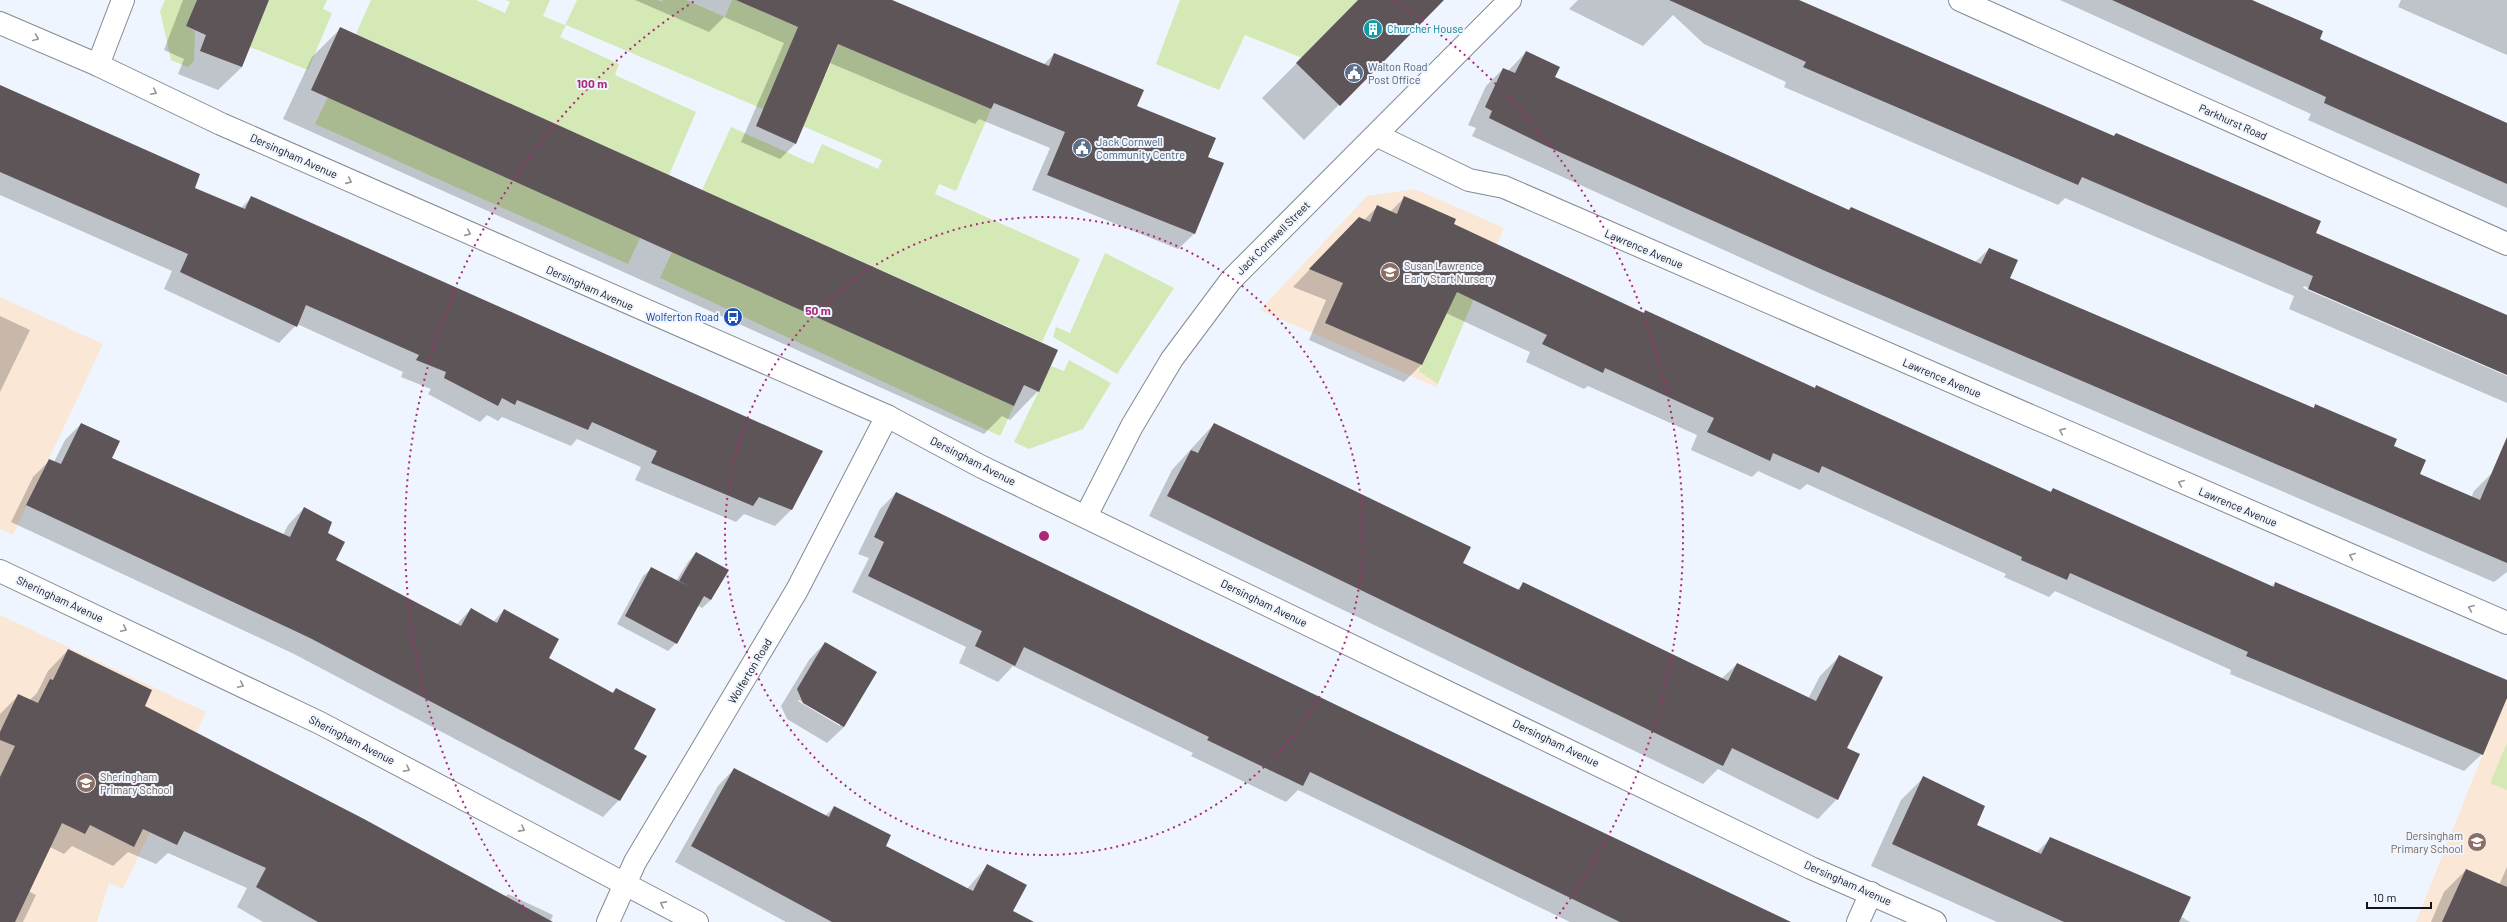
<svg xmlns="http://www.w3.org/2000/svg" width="2507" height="922" viewBox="0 0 2507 922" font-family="Barlow,sans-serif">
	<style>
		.education { fill: #fae7d6 }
		.green { fill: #d4e9b5 }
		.shadow { fill: #0003; fill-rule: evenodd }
		.building { fill: #5e5559 }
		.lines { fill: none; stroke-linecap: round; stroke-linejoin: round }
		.minor-casing { stroke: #858a92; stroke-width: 24 }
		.secondary-casing { stroke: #858a92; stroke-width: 24 }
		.minor { stroke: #fff; stroke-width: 22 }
		.secondary { stroke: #fff; stroke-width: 22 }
		.oneway { stroke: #959697 }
		.ring { fill: none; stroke: #aa2976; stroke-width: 2; stroke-dasharray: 2 4 }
		.labels { text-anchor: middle; stroke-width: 4; stroke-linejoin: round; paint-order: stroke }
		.culture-label { font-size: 11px; fill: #0d838f; stroke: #eff5fe; text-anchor: start }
		.service-label { font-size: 11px; fill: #4e5e75; stroke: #eff5fe; text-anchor: start }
		.street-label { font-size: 11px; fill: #131518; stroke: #eff5fe }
		.education-label { font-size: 11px; fill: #785e54; stroke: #eff5fe; text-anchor: start }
		.transit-label { font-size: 11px; fill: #164399; stroke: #eff5fe; text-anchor: end }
		.centre { fill: #aa2976; stroke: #eff5fe; stroke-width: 2 }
		.ring-label { font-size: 12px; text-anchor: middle; font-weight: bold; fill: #aa2976; stroke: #eff5fe; stroke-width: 4; stroke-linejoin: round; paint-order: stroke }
	</style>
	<rect width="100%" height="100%" fill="#eff5fe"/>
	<path class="education" d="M 1415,189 L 1504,228 L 1436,387 L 1260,310 L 1367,196 Z
		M 0,297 L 103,344 L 13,535 L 0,529 Z
		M 0,615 L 206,712 L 123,889 L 109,883 L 97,922 L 0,922 Z
		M 2507,698 L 2507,922 L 2416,922 L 2480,761 Z"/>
	<path class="green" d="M 165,0 L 197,0 L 186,26 L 195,31 L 194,61 L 188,67 L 171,60 L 160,11 Z
		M 269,0 L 327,0 L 323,9 L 332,13 L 308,70 L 250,47 Z
		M 371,0 L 476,0 L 505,13 L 510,2 L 506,0 L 550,0 L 543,16 L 565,25 L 577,0 L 657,0 L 662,2 L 663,0 L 686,0 L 725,17 L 732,0 L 736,0 L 798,27 L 785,59 L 825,76 L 839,44 L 991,109 L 956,191 L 939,184 L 935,194 L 1080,259 L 1042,342 L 702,190 L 731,127 L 813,164 L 822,144 L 878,169 L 882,160 L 566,25 L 560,37 L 619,64 L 615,75 L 696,112 L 669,175 L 356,34 Z
		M 1180,0 L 1358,0 L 1302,58 L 1245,35 L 1219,90 L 1156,64 Z
		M 328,97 L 640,238 L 628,264 L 315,124 Z
		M 1481,238 L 1497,244 L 1438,384 L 1419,371 Z
		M 672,252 L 1014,406 L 1000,436 L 660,278 Z
		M 1105,253 L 1174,288 L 1117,374 L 1053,337 L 1056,327 L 1070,333 Z
		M 1069,360 L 1111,383 L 1083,429 L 1029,449 L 1014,442 L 1051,366 L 1064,371 Z
		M 2507,743 L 2507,790 L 2490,783 Z"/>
	<path class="shadow" d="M 183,0 L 268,0 L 242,67 L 218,90 L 178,74 L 184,59 L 164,50 Z
		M 635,0 L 891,0 L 1043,65 L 1054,54 L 1136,107 L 1207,158 L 1223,164 L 1194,234 L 1178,249 L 1032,190 L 1050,148 L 979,119 L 975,124 L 830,63 L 795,144 L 780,159 L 741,142 L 784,43 L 724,17 L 709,32 Z
		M 1360,0 L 1443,0 L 1304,140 L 1262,98 Z
		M 1578,0 L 1773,0 L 2113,136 L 2116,134 L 2314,234 L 2507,316 L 2507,373 L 2304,286 L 2303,288 L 2507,376 L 2507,403 L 2289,309 L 2294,296 L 2065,198 L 2058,205 L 1784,87 L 1786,82 L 1704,44 L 1673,15 L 1643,46 L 1569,9 Z
		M 2060,0 L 2250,0 L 2318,40 L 2507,124 L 2507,208 L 2308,120 L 2311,114 Z
		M 2401,0 L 2507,0 L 2507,55 L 2398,7 Z
		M 340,29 L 1038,391 L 1010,420 L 1002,416 L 984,434 L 283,119 L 312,57 Z
		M 1526,52 L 1554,78 L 1849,211 L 1975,262 L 1989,249 L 2009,278 L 2313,408 L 2316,405 L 2392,447 L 2418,474 L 2471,498 L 2474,491 L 2491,474 L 2507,480 L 2507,572 L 2494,582 L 1821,294 L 1472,136 L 1476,128 L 1468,125 L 1486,86 L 1503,69 L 1508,71 Z
		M 0,86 L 194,189 L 241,208 L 251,198 L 822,452 L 791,510 L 775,526 L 744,514 L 736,522 L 635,480 L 641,467 L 577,439 L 571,446 L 502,417 L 498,421 L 487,415 L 480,422 L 428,394 L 431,389 L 401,377 L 403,372 L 297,324 L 279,343 L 164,289 L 172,271 L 0,195 Z
		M 1405,197 L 1452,224 L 1643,314 L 1645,312 L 2049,493 L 2053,489 L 2271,587 L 2275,583 L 2507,690 L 2507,695 L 2482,754 L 2464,771 L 2230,674 L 2231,670 L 2055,591 L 2049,597 L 2004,577 L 2006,574 L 1807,484 L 1800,490 L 1758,471 L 1752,477 L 1691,450 L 1697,435 L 1588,386 L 1584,389 L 1526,362 L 1530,352 L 1446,313 L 1421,365 L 1404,382 L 1309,340 L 1326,300 L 1293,287 L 1342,235 L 1364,220 L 1377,207 L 1390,212 Z
		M 0,316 L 30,330 L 0,392 Z
		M 81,424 L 110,459 L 283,535 L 288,525 L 304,508 L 326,534 L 335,560 L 456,625 L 471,609 L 493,622 L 504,610 L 548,658 L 612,693 L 616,689 L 633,749 L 619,800 L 603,817 L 294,654 L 11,522 L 33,477 L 50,460 L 54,462 L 65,440 Z
		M 1214,424 L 1462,563 L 1517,590 L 1524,584 L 1721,679 L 1737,664 L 1808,699 L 1820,676 L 1839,657 L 1846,748 L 1859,755 L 1837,799 L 1818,819 L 1718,769 L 1703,784 L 1149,516 L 1172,470 Z
		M 896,493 L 1787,922 L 1570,922 L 1298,790 L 1286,802 L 1191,756 L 1193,753 L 1013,666 L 998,682 L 959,663 L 966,647 L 852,592 L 869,558 L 858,554 L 880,509 Z
		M 696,553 L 711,600 L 702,608 L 697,605 L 676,643 L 668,651 L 617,624 L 643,576 L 652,568 L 676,581 L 688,562 Z
		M 825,643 L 844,727 L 827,743 L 787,719 L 781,706 L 809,660 ZM 799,700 L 840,724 L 840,726 L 798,701 Z
		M 68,650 L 144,707 L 505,897 L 508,894 L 553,915 L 550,922 L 263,922 L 237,907 L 247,888 L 168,853 L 156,864 L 128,852 L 113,866 L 72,846 L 64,854 L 50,847 L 28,891 L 36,895 L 23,922 L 0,922 L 0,714 L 18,696 L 29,701 L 37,693 L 48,671 Z
		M 734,769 L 825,816 L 834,807 L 884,846 L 967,889 L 987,866 L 1011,914 L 1027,922 L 786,922 L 675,862 L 718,786 Z
		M 1923,778 L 1976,826 L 2036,853 L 2051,838 L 2190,922 L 1997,922 L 1871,866 L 1901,800 Z
		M 2507,867 L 2507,922 L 2431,922 L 2444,892 L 2466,870 L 2499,885 Z"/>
	<path class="building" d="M 197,0 L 269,0 L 242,67 L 200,51 L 206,35 L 186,26 Z
		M 736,0 L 892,0 L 1049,66 L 1054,53 L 1144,90 L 1137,106 L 1216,138 L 1208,157 L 1224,163 L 1195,234 L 1047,175 L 1065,132 L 994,103 L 991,109 L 838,44 L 796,144 L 756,126 L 798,27 Z
		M 1358,0 L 1444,0 L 1340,106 L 1296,63 Z
		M 1669,0 L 1799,0 L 2114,136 L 2116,133 L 2321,221 L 2316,233 L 2507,315 L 2507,375 L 2308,289 L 2313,276 L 2082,177 L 2078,185 L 1803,67 L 1806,62 Z
		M 2112,0 L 2252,0 L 2323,31 L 2320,39 L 2507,123 L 2507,184 L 2324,103 L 2326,97 Z
		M 340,27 L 1058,350 L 1039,392 L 1024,385 L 1014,406 L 311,90 Z
		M 1526,51 L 1560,67 L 1555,77 L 1849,210 L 1851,207 L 1981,264 L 1989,248 L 2018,260 L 2010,278 L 2314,408 L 2315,404 L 2397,439 L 2394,446 L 2426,460 L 2420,474 L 2480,500 L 2507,437 L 2507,563 L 1823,270 L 1546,146 L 1489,118 L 1492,111 L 1485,107 L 1503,68 L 1515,73 Z
		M 0,85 L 200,174 L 195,188 L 245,209 L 251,196 L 823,451 L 792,510 L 759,497 L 753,506 L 651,463 L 657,451 L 592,422 L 588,430 L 517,400 L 515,405 L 502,398 L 498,406 L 444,378 L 446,372 L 416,360 L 419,355 L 306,305 L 297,327 L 180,272 L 188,254 L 0,172 Z
		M 1404,196 L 1456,219 L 1454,224 L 1644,313 L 1645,310 L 1815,388 L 1816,385 L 2051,492 L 2053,488 L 2274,587 L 2275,582 L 2507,680 L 2507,698 L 2483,755 L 2246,656 L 2248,652 L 2070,573 L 2067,580 L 2021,560 L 2022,557 L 1822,466 L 1819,473 L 1773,453 L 1770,461 L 1740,447 L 1707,432 L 1714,418 L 1605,368 L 1603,373 L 1542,344 L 1547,335 L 1457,292 L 1422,365 L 1325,323 L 1343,283 L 1309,269 L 1359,217 L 1370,222 L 1377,205 L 1397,214 Z
		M 81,423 L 120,441 L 112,458 L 290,537 L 304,507 L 332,522 L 328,533 L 345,542 L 336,560 L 461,626 L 471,608 L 497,623 L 504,609 L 559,639 L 549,658 L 613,693 L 616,688 L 656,709 L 634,749 L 647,756 L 620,801 L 310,638 L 26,505 L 49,459 L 61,464 Z
		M 1214,423 L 1471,547 L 1463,563 L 1519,590 L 1523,582 L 1728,681 L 1737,663 L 1816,701 L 1839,655 L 1883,677 L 1847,748 L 1860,754 L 1838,800 L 1732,748 L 1723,766 L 1167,496 L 1191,450 L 1198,453 Z
		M 896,492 L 1359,716 L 1791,922 L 1620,922 L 1310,772 L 1303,786 L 1207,740 L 1209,737 L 1024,647 L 1015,666 L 975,646 L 982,631 L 868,576 L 884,542 L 874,537 Z
		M 696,552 L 729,570 L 711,600 L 704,596 L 677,644 L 625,616 L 651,567 L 690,587 L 679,581 Z
		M 825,642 L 877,672 L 844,727 L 803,703 L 797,689 Z
		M 68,649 L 152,690 L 145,706 L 364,819 L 553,922 L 318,922 L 256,887 L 266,868 L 184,831 L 177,845 L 143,829 L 134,847 L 90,825 L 85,834 L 62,823 L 15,922 L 0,922 L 0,777 L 15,746 L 0,740 L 0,732 L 18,694 L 38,703 L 50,679 L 53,680 Z
		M 734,768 L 829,817 L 834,806 L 891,835 L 886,846 L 973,891 L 987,864 L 1027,885 L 1013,911 L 1034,922 L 832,922 L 691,846 Z
		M 1923,776 L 1985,806 L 1977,825 L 2041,854 L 2050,837 L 2191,897 L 2179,922 L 2064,922 L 1892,844 Z
		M 2466,869 L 2507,887 L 2507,922 L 2442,922 Z"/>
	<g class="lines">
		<g class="minor-casing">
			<path id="minor" d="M 1960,0 L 2507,244
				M 98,65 L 123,0
				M 1376,135 L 1469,180 L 1504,187 L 2507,623
				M 1086,516 L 1132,426 L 1172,359 L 1231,280 L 1510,0
				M 0,571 L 320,723 L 697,922
				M 608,922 L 635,862 L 797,590 L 887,416
				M 1858,922 L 1871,893"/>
		</g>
		<g class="secondary-casing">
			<path id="secondary" d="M 0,23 L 98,65 L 221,124 L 887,416 L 980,466 L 1811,868 L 1935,922"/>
		</g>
		<use href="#minor" class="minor"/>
		<use href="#secondary" class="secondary"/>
	</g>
	<defs><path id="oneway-chevron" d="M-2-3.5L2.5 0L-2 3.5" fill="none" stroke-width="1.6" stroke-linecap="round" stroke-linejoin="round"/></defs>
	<g class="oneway">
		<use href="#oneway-chevron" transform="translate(36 38) rotate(23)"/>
		<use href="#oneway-chevron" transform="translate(154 92) rotate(26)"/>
		<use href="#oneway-chevron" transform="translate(349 181) rotate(24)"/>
		<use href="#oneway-chevron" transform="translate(468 233) rotate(24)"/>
		<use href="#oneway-chevron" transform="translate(2062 431) rotate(-156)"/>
		<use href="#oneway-chevron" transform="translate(2181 483) rotate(-157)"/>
		<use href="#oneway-chevron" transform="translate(2352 556) rotate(-157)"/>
		<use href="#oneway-chevron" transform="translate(2471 608) rotate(-157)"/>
		<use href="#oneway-chevron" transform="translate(124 629) rotate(25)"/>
		<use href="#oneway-chevron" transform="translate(241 685) rotate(25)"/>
		<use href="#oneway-chevron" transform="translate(407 769) rotate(28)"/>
		<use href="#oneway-chevron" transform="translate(522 829) rotate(28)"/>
		<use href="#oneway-chevron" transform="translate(663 904) rotate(-152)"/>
	</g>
	<g class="ring">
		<circle cx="1044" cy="536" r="319"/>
		<path d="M534 921A639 639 0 0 1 696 0M1392 0A639 639 0 0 1 1554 921"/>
	</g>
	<defs>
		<g id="building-disc" transform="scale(1)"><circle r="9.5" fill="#0f9aa8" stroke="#eff5fe"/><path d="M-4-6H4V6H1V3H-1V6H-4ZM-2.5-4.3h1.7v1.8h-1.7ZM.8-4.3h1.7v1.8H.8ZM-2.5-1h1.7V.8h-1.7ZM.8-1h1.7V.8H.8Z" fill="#fff"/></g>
		<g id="civic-disc" transform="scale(1)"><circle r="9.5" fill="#5c6f8a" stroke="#eff5fe"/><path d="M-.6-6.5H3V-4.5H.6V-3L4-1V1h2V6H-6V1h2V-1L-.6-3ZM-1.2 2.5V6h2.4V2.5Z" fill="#fff"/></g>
		<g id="school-disc" transform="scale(1)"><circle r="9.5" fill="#8d6e63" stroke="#eff5fe"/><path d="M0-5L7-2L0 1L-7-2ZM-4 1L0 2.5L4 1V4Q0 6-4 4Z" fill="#fff"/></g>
		<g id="bus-disc" transform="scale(1)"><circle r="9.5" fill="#1a4fb4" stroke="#eff5fe"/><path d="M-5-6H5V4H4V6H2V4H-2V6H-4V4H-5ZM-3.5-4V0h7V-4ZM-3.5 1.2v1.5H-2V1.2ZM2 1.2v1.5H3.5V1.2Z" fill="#fff"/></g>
	</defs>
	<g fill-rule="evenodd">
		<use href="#building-disc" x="1373" y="29"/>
		<use href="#civic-disc" x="1354" y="73"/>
		<use href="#civic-disc" x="1082" y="148"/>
		<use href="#school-disc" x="1390" y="272"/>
		<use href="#bus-disc" x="733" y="317"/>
		<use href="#school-disc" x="86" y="783"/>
		<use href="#school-disc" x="2477" y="842"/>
	</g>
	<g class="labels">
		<g class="culture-label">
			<text x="1387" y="33">Churcher House</text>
		</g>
		<g class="service-label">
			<text x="1368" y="71">Walton Road<tspan x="1368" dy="13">Post Office</tspan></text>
			<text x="1096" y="146">Jack Cornwell<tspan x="1096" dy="13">Community Centre</tspan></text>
		</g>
		<g class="street-label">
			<text transform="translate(2233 122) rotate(24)" y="4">Parkhurst Road</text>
			<text transform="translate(294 156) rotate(24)" y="4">Dersingham Avenue</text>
			<text transform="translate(1273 238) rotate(-45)" y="4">Jack Cornwell Street</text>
			<text transform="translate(1644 249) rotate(23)" y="4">Lawrence Avenue</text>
			<text transform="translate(590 288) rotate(24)" y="4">Dersingham Avenue</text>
			<text transform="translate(1942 378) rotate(23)" y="4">Lawrence Avenue</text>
			<text transform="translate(973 461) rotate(27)" y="4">Dersingham Avenue</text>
			<text transform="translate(2238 507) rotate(23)" y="4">Lawrence Avenue</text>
			<text transform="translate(60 599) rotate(25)" y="4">Sheringham Avenue</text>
			<text transform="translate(1264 603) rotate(26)" y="4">Dersingham Avenue</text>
			<text transform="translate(750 671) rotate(-59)" y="4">Wolferton Road</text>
			<text transform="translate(352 740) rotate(27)" y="4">Sheringham Avenue</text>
			<text transform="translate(1556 743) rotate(26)" y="4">Dersingham Avenue</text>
			<text transform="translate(1848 883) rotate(24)" y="4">Dersingham Avenue</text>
		</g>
		<g class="education-label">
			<text x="1404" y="270">Susan Lawrence<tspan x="1404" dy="13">Early Start Nursery</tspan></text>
			<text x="100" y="781">Sheringham<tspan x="100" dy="13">Primary School</tspan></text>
			<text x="2463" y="840" text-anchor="end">Dersingham<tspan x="2463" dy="13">Primary School</tspan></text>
		</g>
		<g class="transit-label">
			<text x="719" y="321">Wolferton Road</text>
		</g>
	</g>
	<circle cx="1044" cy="536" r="6" class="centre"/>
	<g class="ring-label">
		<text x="592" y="88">100 m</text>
		<text x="818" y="315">50 m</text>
	</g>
	<path d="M2367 902v6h64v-6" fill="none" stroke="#131518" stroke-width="2"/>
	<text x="2373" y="902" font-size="12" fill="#131518" stroke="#eff5fe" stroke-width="3" paint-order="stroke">10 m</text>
</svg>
